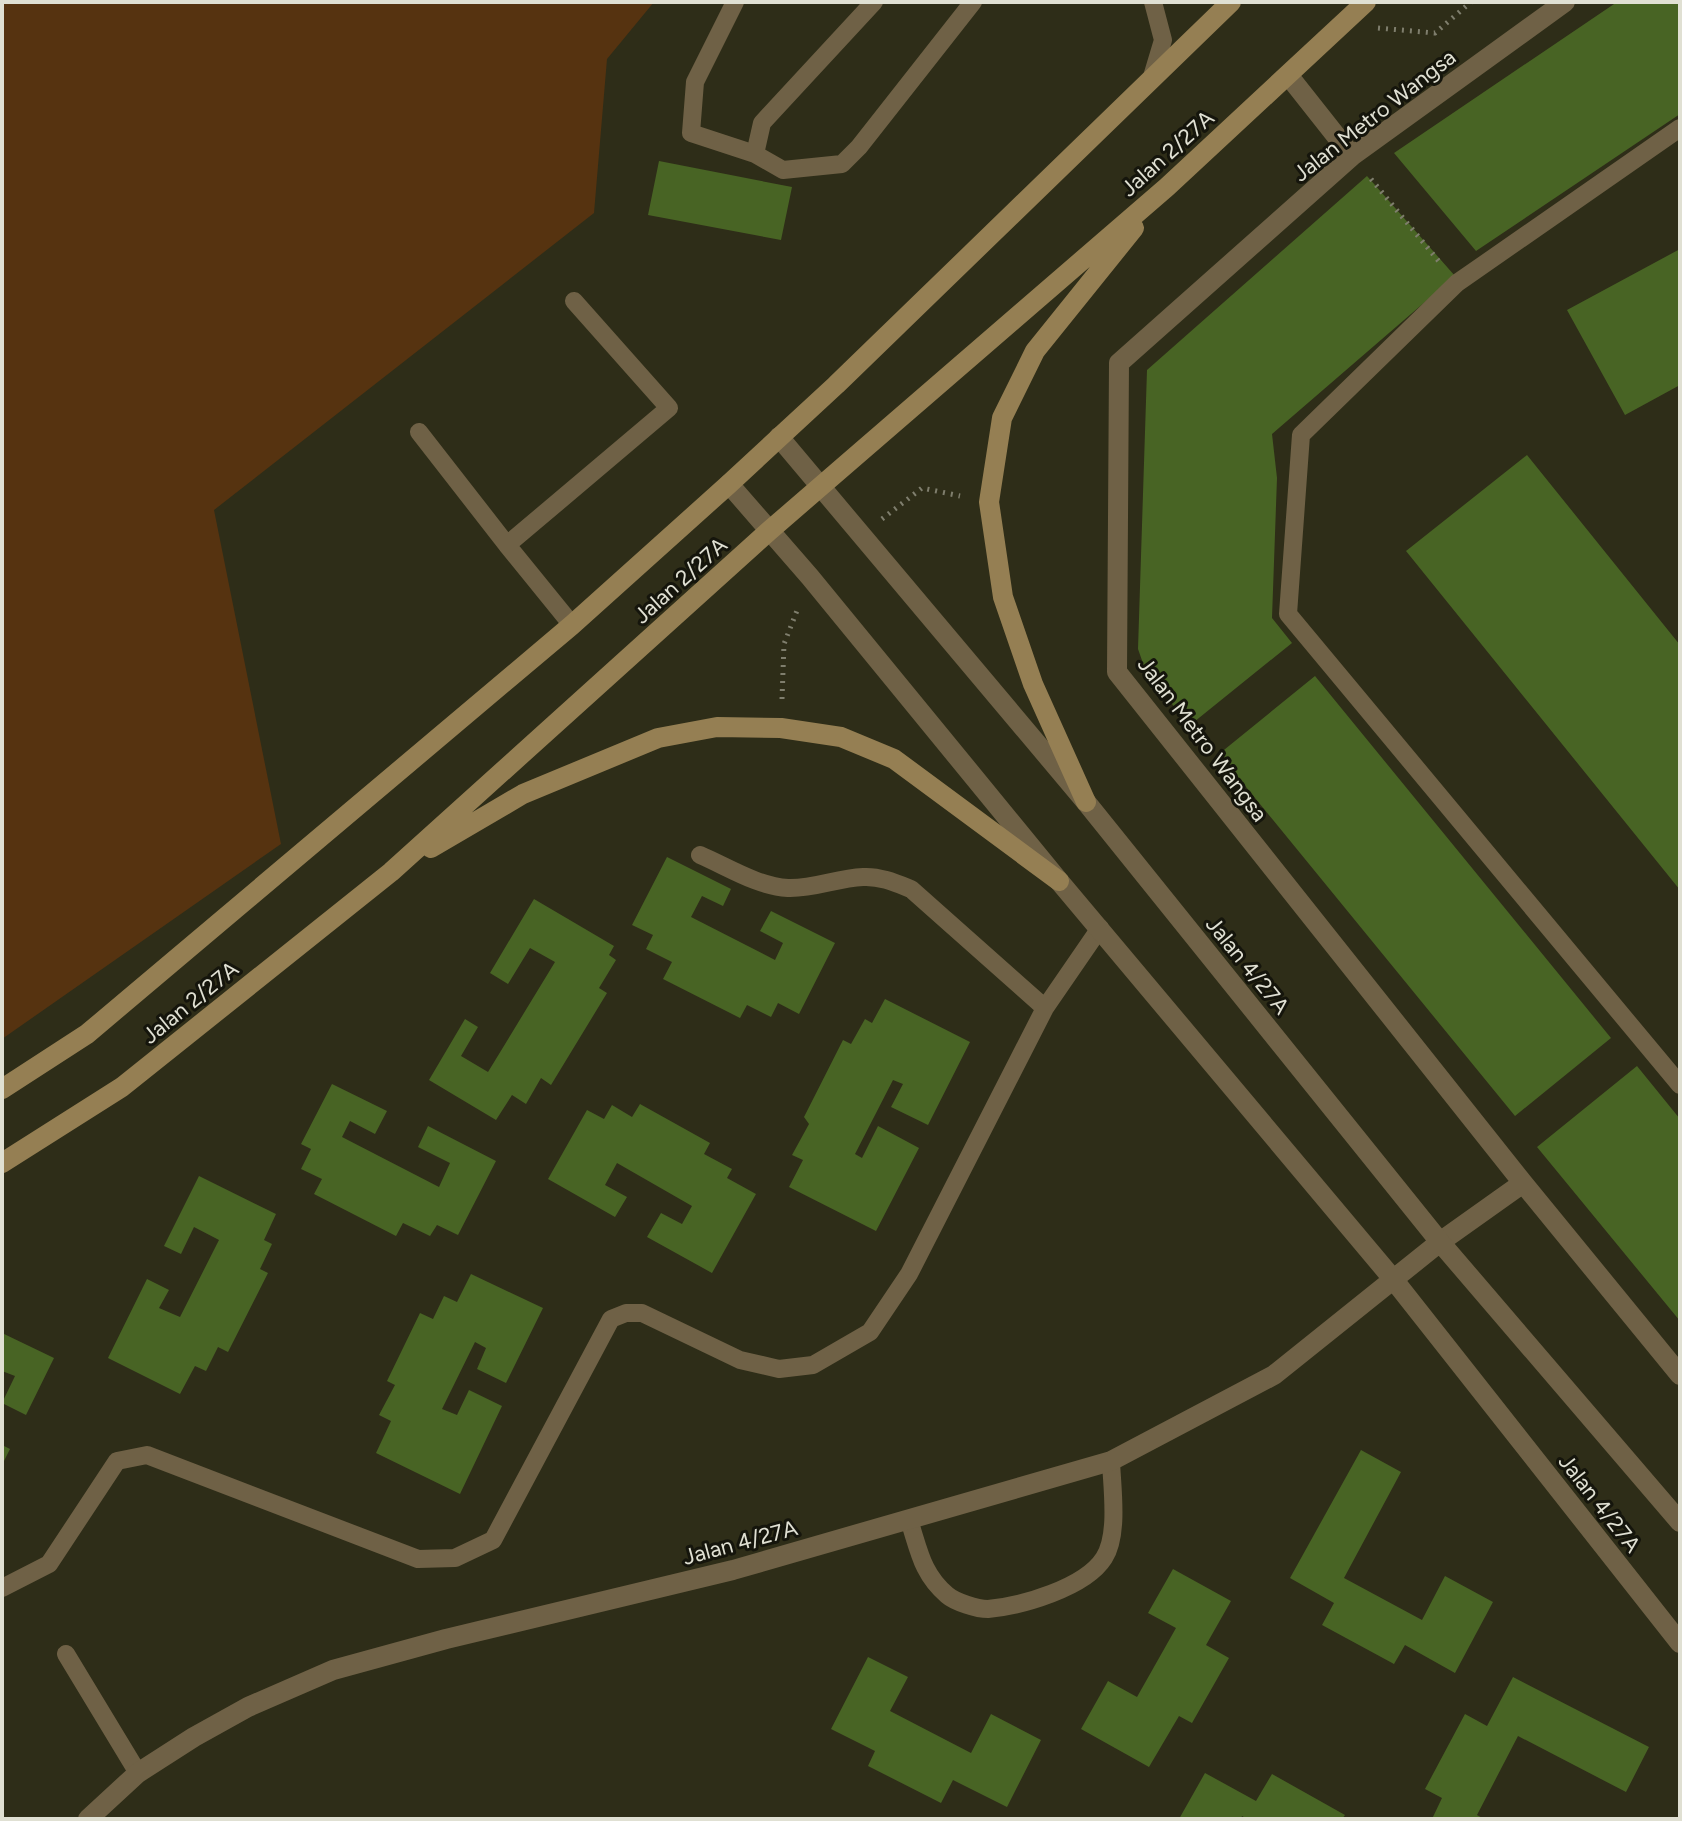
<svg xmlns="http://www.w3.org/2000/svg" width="1682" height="1821" viewBox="0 0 1682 1821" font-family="Figtree,sans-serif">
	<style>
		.green { fill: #563310 }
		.building { fill: #486424 }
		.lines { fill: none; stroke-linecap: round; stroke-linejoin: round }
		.path { stroke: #7f7e6d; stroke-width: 5; stroke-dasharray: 2 6; stroke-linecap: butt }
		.service { stroke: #6f6146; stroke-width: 18 }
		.minor { stroke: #6f6146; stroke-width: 20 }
		.tertiary { stroke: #6f6146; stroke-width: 20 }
		.secondary { stroke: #957f53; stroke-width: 20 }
		.labels { text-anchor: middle; stroke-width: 6; stroke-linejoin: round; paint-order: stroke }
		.street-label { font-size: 22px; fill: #e0e0d3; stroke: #15150c }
	</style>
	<rect width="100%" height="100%" fill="#2e2d18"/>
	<path class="green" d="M 2,2 L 654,2 L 607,59 L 594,213 L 214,510 L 281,844 L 2,1039 Z"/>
	<path class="building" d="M 1617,2 L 1680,2 L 1680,114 L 1476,251 L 1394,153 Z
		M 659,161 L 792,187 L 781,240 L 648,215 Z
		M 1367,176 L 1455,276 L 1272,434 L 1277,478 L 1272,618 L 1292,643 L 1189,726 L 1145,669 L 1138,649 L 1147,370 Z
		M 1680,249 L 1680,385 L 1625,415 L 1567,310 Z
		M 1527,455 L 1680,645 L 1680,890 L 1406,551 Z
		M 1315,676 L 1611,1038 L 1515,1116 L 1219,754 Z
		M 667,857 L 731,889 L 723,906 L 702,896 L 691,917 L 775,960 L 783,943 L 760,931 L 771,911 L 835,943 L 799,1014 L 778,1003 L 771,1017 L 747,1005 L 740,1018 L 663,979 L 672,962 L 646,949 L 653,935 L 632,925 Z
		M 534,899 L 614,946 L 609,955 L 616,960 L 599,988 L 607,993 L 551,1085 L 541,1078 L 526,1104 L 512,1095 L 496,1120 L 429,1080 L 465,1019 L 478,1027 L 461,1056 L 488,1072 L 555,962 L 530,948 L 508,984 L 490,973 Z
		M 885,999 L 970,1042 L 928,1125 L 891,1107 L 903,1084 L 893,1080 L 855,1154 L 862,1158 L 878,1126 L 919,1148 L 876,1231 L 789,1187 L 803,1160 L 792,1155 L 809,1124 L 804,1117 L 843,1040 L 851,1044 L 865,1019 L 872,1023 Z
		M 1637,1066 L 1680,1119 L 1680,1321 L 1537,1147 Z
		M 332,1084 L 387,1111 L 375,1134 L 350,1121 L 342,1137 L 439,1187 L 450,1163 L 418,1147 L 428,1126 L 496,1161 L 458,1235 L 437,1225 L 430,1236 L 403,1223 L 396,1236 L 314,1194 L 322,1179 L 301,1169 L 311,1149 L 301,1144 Z
		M 640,1104 L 710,1143 L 704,1154 L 732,1169 L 727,1178 L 756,1194 L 712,1273 L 647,1237 L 661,1213 L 682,1224 L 692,1206 L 617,1163 L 605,1185 L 627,1197 L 615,1217 L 548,1179 L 587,1110 L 604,1119 L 612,1105 L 632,1117 Z
		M 199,1176 L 276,1214 L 264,1240 L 272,1244 L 260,1269 L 268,1273 L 228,1352 L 218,1347 L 206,1371 L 195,1366 L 180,1394 L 108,1358 L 147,1279 L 169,1290 L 159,1308 L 180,1317 L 219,1240 L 194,1227 L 181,1254 L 164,1246 Z
		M 471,1274 L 543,1308 L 506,1383 L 477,1369 L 486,1348 L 475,1342 L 442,1409 L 457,1415 L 469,1390 L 502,1406 L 460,1494 L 376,1453 L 391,1421 L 379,1415 L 395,1385 L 387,1381 L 420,1313 L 433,1319 L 444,1296 L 457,1302 Z
		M 2,1333 L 54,1358 L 26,1415 L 2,1403 L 15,1376 L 2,1371 Z
		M 2,1445 L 10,1449 L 2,1465 Z
		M 1361,1450 L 1401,1472 L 1344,1578 L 1422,1620 L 1445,1576 L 1493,1602 L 1455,1673 L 1405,1645 L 1394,1664 L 1322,1625 L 1334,1603 L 1290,1578 Z
		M 1173,1569 L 1231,1601 L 1206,1645 L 1229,1658 L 1192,1723 L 1179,1716 L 1149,1767 L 1081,1729 L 1108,1681 L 1137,1697 L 1176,1628 L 1148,1613 Z
		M 868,1657 L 908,1677 L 890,1711 L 971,1753 L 991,1714 L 1041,1740 L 1007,1807 L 953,1780 L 941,1803 L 868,1766 L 875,1751 L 831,1729 Z
		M 1513,1677 L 1649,1747 L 1626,1792 L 1518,1736 L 1477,1815 L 1484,1819 L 1432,1819 L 1442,1798 L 1425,1789 L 1465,1714 L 1487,1726 Z
		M 1205,1773 L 1256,1801 L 1272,1774 L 1345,1815 L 1342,1819 L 1247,1819 L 1242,1816 L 1241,1819 L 1179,1819 Z"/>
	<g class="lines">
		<path class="path" d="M 1378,28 L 1435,33 L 1471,2
			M 1371,179 L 1441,264
			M 882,519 L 922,488 L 960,496
			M 782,699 L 784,644 L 798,608"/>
		<path class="service" d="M 735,2 L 695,82 L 691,133 L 755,154 L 783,170 L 842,164 L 859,147 L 973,2
			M 1151,80 L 1163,40 L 1153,2
			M 1680,128 L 1457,283 L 1301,435 L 1288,614 L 1680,1085
			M 755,154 L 762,123 L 874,2
			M 419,432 L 507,545
			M 572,625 L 507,545 L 669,408 L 574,301
			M 700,855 C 728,867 757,886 788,888 C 814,889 837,878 863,877 C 880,876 896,883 911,889 L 1045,1008
			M 909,1520 C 919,1550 922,1574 947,1595 C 955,1602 977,1609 988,1609 C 1021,1606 1085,1588 1104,1558 C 1119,1535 1112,1488 1111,1461
			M 2,1588 L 49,1564 L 117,1461 L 147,1455 L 418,1559 L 455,1558 L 493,1540 L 611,1319 L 626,1313 L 642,1313 L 740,1360 L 779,1369 L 813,1365 L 870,1332 L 909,1274 L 1045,1008 L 1100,928
			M 66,1654 L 138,1773"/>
		<path class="minor" d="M 1565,2 L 1352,156 L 1119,363 L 1117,672 L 1523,1183 L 1680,1375
			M 1288,75 L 1352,156
			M 1440,1242 L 1523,1183"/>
		<path class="tertiary" d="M 779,437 L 1086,802 L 1440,1242 L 1680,1522
			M 729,484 L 810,577 L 1059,881 L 1393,1279 L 1680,1643
			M 88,1819 L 138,1773 L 194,1737 L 248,1707 L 333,1670 L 446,1639 L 733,1570 L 1111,1461 L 1274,1375 L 1440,1242"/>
		<path class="secondary" d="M 1086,802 L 1033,684 L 1003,597 L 989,502 L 1002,418 L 1035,351 L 1134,228
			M 431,848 L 523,794 L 658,738 L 717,727 L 781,728 L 841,737 L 894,759 L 1059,881
			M 2,1089 L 87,1034 L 572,625 L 729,484 L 836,385 L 1231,2
			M 2,1163 L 122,1087 L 391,872 L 769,531 L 1167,187 L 1366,2"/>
	</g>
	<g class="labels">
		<g class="street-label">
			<text transform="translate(1374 115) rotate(-38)" y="8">Jalan Metro Wangsa</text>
			<text transform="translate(1167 153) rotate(-42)" y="8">Jalan 2/27A</text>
			<text transform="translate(680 580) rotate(-42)" y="8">Jalan 2/27A</text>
			<text transform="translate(1203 739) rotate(53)" y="8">Jalan Metro Wangsa</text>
			<text transform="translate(1248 965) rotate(51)" y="8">Jalan 4/27A</text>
			<text transform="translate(190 1002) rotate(-39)" y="8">Jalan 2/27A</text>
			<text transform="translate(1600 1503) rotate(52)" y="8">Jalan 4/27A</text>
			<text transform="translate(740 1542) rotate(-15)" y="8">Jalan 4/27A</text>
		</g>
	</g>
	<rect width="1682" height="1821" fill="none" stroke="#e0e0d3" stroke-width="8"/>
</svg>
